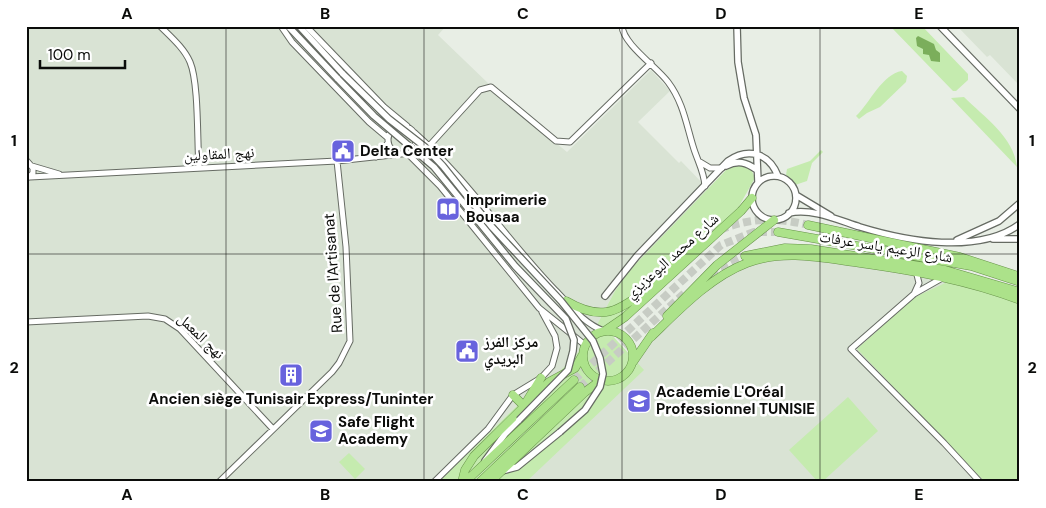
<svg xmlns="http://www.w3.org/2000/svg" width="1046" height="508" viewBox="0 0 1046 508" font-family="'DM Sans','Noto Naskh Arabic',sans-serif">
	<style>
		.built { fill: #d9e3d4 }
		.green { fill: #c5ebaf }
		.water { fill: #7bae5b }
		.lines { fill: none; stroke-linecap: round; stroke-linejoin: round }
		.trunk-tunnel { stroke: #c7ccc4; stroke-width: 8; stroke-dasharray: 8 4; stroke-linecap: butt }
		.minor-casing { stroke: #666b63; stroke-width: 7 }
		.tertiary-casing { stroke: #666b63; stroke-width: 8 }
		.trunk-casing { stroke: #67924a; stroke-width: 9 }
		.minor { stroke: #fff; stroke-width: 5 }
		.tertiary { stroke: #fff; stroke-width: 5.5 }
		.trunk { stroke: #ace28a; stroke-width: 8 }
		.tertiary-bridge-casing { stroke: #666b63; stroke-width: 8; stroke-linecap: butt }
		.tertiary-bridge { stroke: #fff; stroke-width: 5.5 }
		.grid { fill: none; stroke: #0b0c0a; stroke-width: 1; stroke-opacity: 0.55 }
		.labels { text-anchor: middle; stroke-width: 5; stroke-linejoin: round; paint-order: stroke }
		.poi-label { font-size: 15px; font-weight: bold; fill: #0b0c0a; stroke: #fff; text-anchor: start }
		.street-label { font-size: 15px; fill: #0b0c0a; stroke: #fff }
		.neatline { fill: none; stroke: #0b0c0a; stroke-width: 2 }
		.grid-label { font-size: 16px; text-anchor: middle; font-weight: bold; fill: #0b0c0a }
	</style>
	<rect width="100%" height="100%" fill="#e8eee5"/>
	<path class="built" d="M 26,26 L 446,26 L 438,35 L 517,111 L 567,152 L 651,70 L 670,91 L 638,122 L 679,163 L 681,161 L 709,190 L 629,271 L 615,291 L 592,334 L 575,356 L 557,374 L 523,400 L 438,482 L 26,482 Z
		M 957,26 L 1020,26 L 1020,86 L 990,55 L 987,57 Z
		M 770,253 L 902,265 L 958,277 L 1020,482 L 497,482 L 683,303 L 730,266 Z"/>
	<path class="green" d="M 890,26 L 922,26 L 968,74 L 968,80 L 956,91 L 953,91 Z
		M 902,71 L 907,76 L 906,82 L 880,107 L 867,113 L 859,119 L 856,116 C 870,103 882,74 902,71 Z
		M 964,97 C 984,117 1014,137 1017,167 L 951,98 Z
		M 821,150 L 823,152 L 812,163 L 807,181 L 795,185 L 786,175 L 787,169 L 810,161 Z
		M 742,163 L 751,169 L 755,178 L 738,208 L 609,332 L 644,370 L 526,482 L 438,482 L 523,400 L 557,374 L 575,356 L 592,334 L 615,291 L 629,271 L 728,168 Z
		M 958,277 L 1020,297 L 1020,482 L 985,482 L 857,349 L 915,297 Z
		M 848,397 L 878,431 L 822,482 L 818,482 L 789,450 Z
		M 349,453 L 365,469 L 355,479 L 339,462 Z"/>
	<path class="water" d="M 918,36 L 934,44 L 936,50 L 940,53 L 940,62 L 931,61 L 929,55 L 923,54 L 923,49 L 917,46 L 916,38 Z"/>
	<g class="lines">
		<path class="trunk-tunnel" d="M 699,241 C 734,219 769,215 808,225
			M 710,274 L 745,256
			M 574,380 L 721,245 L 754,232 L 778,232
			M 580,387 L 687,291"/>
		<g class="minor-casing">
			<path id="minor" d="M 160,26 C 171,37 184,48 190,62 C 199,83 197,142 199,167
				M 281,26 L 292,42 L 369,122 L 388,138
				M 306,26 L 384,107 L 407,126
				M 622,26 C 623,44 657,67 668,82 C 683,102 686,123 693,146 C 697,160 704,171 705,186
				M388 140a14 14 0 1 1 28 0a14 14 0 1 1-28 0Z
				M 415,133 C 468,180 506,239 555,290 C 570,305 583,323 604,331
				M 429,146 L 480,90 L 491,87 L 556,141 L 570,142 L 651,63
				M 407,153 L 440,186 L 539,308 L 585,345
				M 376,157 L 388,143
				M 26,160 L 33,168 L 33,173 L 29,177
				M 700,162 L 710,168 L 722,168
				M 32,166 L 59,174
				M 30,177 L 337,161 L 401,154
				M 944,277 L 914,294 L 851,349 L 944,443 L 980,482
				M 914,294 L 919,283 L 916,271
				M 26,322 L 148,316 L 165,319 L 180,329 L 273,429
				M 219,482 L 332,372 L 339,363 L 350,341 L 346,247 L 337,161
				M 434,482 L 488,429 L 513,395 L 541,378 L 552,366 L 557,348 L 555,336 L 542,312"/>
		</g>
		<g class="tertiary-casing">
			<path id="tertiary" d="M 288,26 L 338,79
				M 299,26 L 343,74
				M 737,26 L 738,62 L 744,98 L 756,135 L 758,182
				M 940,26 L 1020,109
				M 726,166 C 738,160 746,162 757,170
				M752 198a22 22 0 1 1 44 0a22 22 0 1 1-44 0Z
				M 796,195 L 831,216
				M 789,213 C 813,208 838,220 860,227 C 906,241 978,255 1020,224
				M 993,239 L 1020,239
				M 957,240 L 999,221 L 1020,203
				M 605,296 L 637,256 L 728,161 C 748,147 769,153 778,176
				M 485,461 L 505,434 L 519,420
				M 502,471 L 517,467 L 560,432"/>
		</g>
		<g class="trunk-casing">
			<path id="trunk" d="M 808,225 L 960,257 L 1018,276
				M 778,232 L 971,266 L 1020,282
				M 745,256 L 785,248 L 811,249 L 945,270 L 1020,292
				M 566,301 C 578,308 592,314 606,312 C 633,309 678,260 699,241
				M 667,316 L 717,265 L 774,220
				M 606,330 L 625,317 L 741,211 L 752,198
				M583 356a25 25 0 1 1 50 0a25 25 0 1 1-50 0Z
				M 651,337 C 679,310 710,277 747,263 C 784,249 823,258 860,263 C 915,271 968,280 1020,300
				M 633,362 L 653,333
				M 513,395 L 524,406
				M 525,404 L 541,378
				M 462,482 L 465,470 L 474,456 L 549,382 L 575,368 L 582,356
				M 465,482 L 574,380
				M 480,482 L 580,387
				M 490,482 L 585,392 L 600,381"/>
		</g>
		<use href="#minor" class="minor"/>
		<use href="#tertiary" class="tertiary"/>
		<use href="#trunk" class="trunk"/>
		<g class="tertiary-bridge-casing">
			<path id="tertiary-bridge" d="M 343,74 L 389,119 L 425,147 L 443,166 L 491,226 L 561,301 L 593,341 L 600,358 L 603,374 L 600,387 L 585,410 L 560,432
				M 338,79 L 374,116 L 434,167 L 515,266 L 566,319 L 574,340 L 573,351 L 568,370 L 519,420"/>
		</g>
		<use href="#tertiary-bridge" class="tertiary-bridge"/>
	</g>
	<path class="grid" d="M 226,26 L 226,482M 424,26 L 424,482M 622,26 L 622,482M 820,26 L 820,482M 26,254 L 1020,254"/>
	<defs>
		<g id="civic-square" transform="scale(1.25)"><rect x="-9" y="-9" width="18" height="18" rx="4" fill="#6863dd" stroke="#fff"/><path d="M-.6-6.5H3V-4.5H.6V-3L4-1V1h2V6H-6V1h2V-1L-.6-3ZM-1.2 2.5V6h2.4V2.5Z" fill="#fff"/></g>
		<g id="library-square" transform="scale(1.25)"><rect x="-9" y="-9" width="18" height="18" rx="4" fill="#6863dd" stroke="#fff"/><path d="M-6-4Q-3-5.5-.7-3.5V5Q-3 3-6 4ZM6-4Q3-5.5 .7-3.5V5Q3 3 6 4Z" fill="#fff"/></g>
		<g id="building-square" transform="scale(1.25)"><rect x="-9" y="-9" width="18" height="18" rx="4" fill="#6863dd" stroke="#fff"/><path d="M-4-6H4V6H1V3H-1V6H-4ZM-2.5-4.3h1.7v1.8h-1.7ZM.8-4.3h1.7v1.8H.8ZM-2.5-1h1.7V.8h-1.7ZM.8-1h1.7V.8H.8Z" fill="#fff"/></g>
		<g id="university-square" transform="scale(1.25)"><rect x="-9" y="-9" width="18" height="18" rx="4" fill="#6863dd" stroke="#fff"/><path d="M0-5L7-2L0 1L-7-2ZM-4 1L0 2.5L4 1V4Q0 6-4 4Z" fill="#fff"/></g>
	</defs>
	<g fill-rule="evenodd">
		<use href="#civic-square" x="343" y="151"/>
		<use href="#library-square" x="448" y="209"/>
		<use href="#civic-square" x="467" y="351"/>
		<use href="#building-square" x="291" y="375"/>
		<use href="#university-square" x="639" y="401"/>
		<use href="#university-square" x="321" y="431"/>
	</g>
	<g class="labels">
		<g class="poi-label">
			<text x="360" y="156">Delta Center</text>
			<text x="466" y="205">Imprimerie<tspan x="466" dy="17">Bousaa</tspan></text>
			<text x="484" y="347">مركز الفرز<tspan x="484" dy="17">البريدي</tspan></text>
			<text x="656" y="397">Academie L'Oréal<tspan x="656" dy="17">Professionnel TUNISIE</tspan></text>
			<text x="291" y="404" text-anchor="middle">Ancien siège Tunisair Express/Tuninter</text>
			<text x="338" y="427">Safe Flight<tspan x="338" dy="17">Academy</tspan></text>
		</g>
		<g class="street-label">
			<text transform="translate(219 154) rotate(-3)" y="5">نهج المقاولين</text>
			<text transform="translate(886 247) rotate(9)" y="5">شارع الزعيم ياسر عرفات</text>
			<text transform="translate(672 256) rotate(-42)" y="5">شارع محمد البوعزيزي</text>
			<text transform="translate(333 273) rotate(-94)" y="5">Rue de l'Artisanat</text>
			<text transform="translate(201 336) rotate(44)" y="5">نهج المعمل</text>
		</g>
	</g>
	<rect width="1046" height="508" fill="none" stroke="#ffffff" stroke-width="55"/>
	<path d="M40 60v8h85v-8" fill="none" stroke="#0b0c0a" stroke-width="2.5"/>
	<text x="48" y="60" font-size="15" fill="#0b0c0a" stroke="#ffffff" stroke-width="4" paint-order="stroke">100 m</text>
	<rect x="28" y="28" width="990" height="452" class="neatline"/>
	<g class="grid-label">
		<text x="127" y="19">A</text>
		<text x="325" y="19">B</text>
		<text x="523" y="19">C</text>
		<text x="721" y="19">D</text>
		<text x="919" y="19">E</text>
		<text x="14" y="146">1</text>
		<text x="1032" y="146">1</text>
		<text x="14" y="373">2</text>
		<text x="1032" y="373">2</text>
		<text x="127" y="500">A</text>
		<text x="325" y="500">B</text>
		<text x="523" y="500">C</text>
		<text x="721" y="500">D</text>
		<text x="919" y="500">E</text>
	</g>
</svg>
